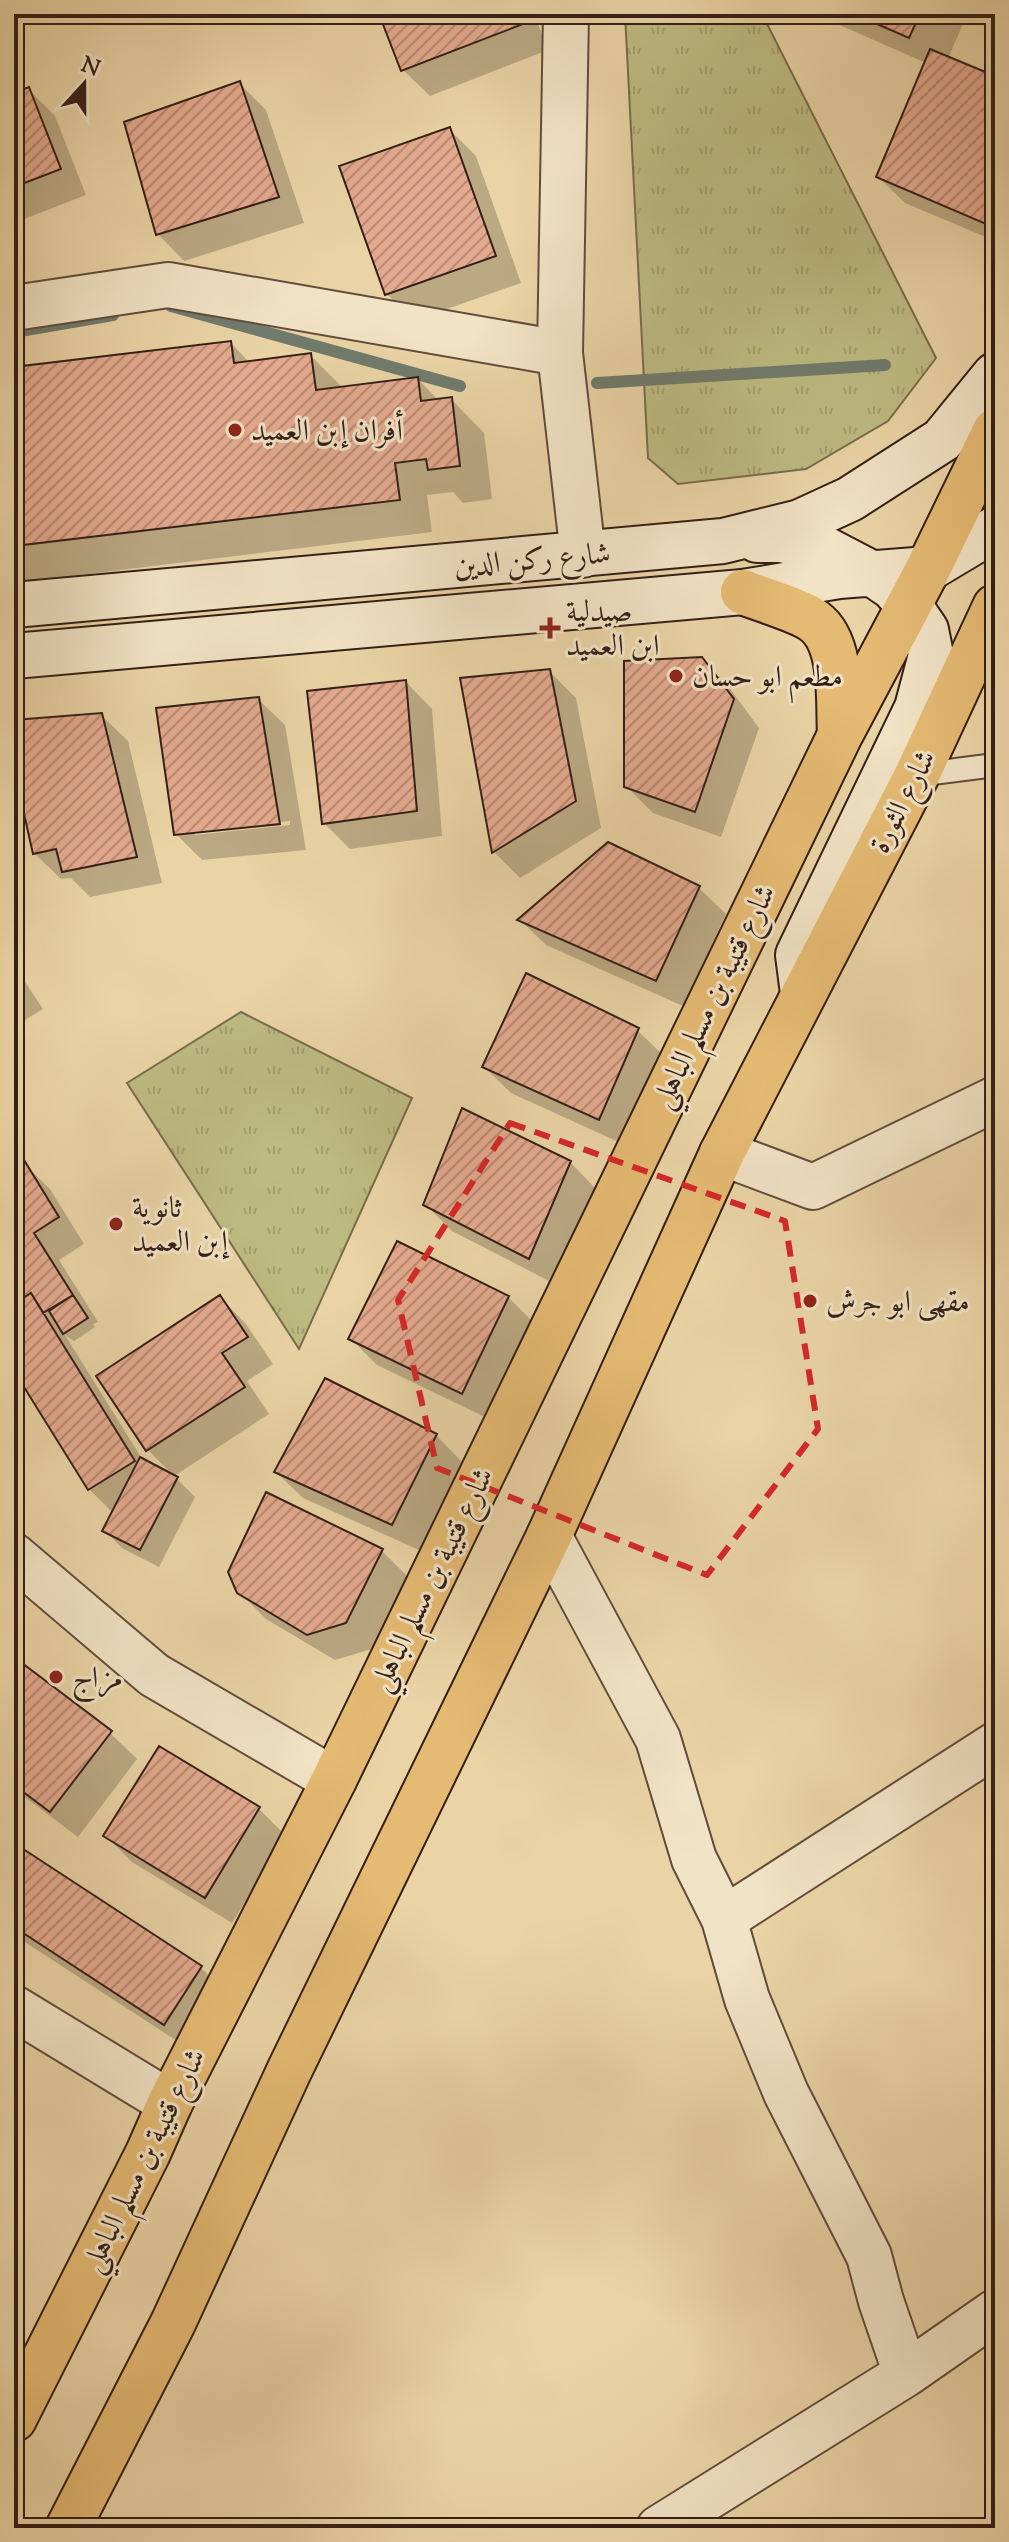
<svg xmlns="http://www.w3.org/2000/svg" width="1009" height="2542" viewBox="0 0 1009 2542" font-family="'Sorts Mill Goudy',Amiri,serif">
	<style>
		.grass { fill: url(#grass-tufts); stroke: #786d4c; stroke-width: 2 }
		.shadow { fill: #0003; fill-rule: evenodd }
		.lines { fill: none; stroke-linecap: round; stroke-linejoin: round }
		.stream { stroke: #707b6d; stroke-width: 12 }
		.building { fill: url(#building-hatch); stroke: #341f17; stroke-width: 2 }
		.lane-casing { stroke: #624c3b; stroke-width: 26 }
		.street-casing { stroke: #624c3b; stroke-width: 48 }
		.secondary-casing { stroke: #341f17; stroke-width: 48 }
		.primary-casing { stroke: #341f17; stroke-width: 48 }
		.lane { stroke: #f1e3c5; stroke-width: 22 }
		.street { stroke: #f1e3c5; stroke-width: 44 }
		.secondary { stroke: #f1e3c5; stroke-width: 44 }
		.primary { stroke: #e5ba73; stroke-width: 44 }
		.marked { fill: none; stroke: #d62828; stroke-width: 6; stroke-dasharray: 16 10; stroke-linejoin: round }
		.poi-dot { fill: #8f2418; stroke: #f1e3c5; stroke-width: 3 }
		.labels { text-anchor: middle; stroke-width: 6; stroke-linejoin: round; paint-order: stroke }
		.poi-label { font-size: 30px; fill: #341f17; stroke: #f1e3c5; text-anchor: start }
		.street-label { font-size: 30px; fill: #341f17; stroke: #f1e3c5 }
	</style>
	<defs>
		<pattern id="grass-tufts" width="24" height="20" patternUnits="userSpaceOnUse" patternTransform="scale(2)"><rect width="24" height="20" fill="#bdbb82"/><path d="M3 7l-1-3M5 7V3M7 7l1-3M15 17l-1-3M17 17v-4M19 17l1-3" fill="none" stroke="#a3a070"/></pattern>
		<pattern id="building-hatch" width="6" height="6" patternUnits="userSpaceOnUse" patternTransform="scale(2)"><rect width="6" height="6" fill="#e4aa8f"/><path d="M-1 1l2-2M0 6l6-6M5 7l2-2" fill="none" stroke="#ba8a74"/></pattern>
	</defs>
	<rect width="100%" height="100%" fill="#ead4a6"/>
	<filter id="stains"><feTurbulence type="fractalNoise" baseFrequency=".0025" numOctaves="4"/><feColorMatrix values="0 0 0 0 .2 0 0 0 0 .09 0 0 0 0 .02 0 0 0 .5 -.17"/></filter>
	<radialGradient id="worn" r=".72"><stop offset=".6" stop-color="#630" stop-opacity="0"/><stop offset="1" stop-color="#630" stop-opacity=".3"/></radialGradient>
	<path class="grass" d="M 625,14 L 762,14 L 936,358 L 888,421 L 806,469 L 678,484 L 648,458 Z
		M 241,1012 L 412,1098 L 299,1349 L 127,1083 Z"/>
	<path class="shadow" d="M 381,14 L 534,14 L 548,50 L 430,96 L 403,70 Z
		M 826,14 L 967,14 L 948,59 L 995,79 L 995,241 L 905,203 L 878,177 L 926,63 L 835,23 Z
		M 978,14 L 995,14 L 995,31 Z
		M 239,83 L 266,110 L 304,223 L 184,261 L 158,234 Z
		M 29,90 L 55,116 L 86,195 L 14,223 L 14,95 Z
		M 449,129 L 476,156 L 521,283 L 413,321 L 387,294 Z
		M 231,343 L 250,363 L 310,355 L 343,388 L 418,379 L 439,401 L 451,399 L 484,433 L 492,499 L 463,503 L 453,492 L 427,495 L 432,532 L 14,583 L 14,369 Z
		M 701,659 L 728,686 L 759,728 L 721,837 L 653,813 L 626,786 Z
		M 549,671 L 576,698 L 601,828 L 520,878 L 494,852 Z
		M 406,682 L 432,709 L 442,836 L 350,849 L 324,823 Z
		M 258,699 L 285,725 L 306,850 L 202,860 L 176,834 ZM 290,821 L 290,825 L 195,835 L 195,830 Z
		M 101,715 L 128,741 L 162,883 L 90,897 L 71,878 L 61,879 L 34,853 L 14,760 L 14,722 Z
		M 608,844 L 699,888 L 726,914 L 683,1006 L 546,945 L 520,920 Z
		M 14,965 L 43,1009 L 14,1027 Z
		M 637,1030 L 664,1056 L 625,1145 L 511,1093 L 484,1067 Z
		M 570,1162 L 596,1189 L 555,1284 L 452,1231 L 425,1204 Z
		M 23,1163 L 50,1189 L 84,1244 L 59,1260 L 98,1322 L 93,1324 L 95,1327 L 74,1341 L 65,1335 L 144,1462 L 177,1479 L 195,1497 L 159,1567 L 122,1548 L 104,1530 L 113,1513 L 89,1489 L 14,1368 L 14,1169 Z
		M 220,1297 L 246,1324 L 273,1364 L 247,1381 L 269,1414 L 174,1476 L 148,1450 Z
		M 508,1297 L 535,1324 L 489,1419 L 377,1365 L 351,1339 Z
		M 436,1435 L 462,1462 L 419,1550 L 303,1498 L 276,1472 Z
		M 382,1551 L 408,1577 L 372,1649 L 335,1660 L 266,1619 L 239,1592 Z
		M 14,1660 L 110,1733 L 137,1759 L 78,1837 L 14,1789 Z
		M 259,1809 L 285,1835 L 232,1923 L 132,1862 L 106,1836 Z
		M 14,1846 L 201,1968 L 228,1994 L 191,2050 L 14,1935 Z"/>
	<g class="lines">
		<path class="stream" d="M 171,306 L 460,386
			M 14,332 L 113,315
			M 597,383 L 885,365"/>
	</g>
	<path class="building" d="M 379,14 L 519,14 L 523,24 L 401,71 Z
		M 854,14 L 920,14 L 909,38 Z
		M 930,49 L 995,76 L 995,221 L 993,227 L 876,177 Z
		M 240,81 L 279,197 L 156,235 L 124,122 Z
		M 29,87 L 61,169 L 14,187 L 14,93 Z
		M 450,127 L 496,256 L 385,295 L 339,166 Z
		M 231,341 L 234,363 L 311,353 L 316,390 L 418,377 L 421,401 L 452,397 L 460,466 L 428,470 L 426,459 L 395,463 L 400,500 L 14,546 L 14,367 Z
		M 702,657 L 734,699 L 695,812 L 624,787 L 624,661 Z
		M 550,669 L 576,801 L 492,853 L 460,678 Z
		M 406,680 L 417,811 L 322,824 L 307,691 Z
		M 259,697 L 280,824 L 174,835 L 156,708 Z
		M 102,713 L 137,857 L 62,872 L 56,849 L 33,854 L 14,769 L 14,720 Z
		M 608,842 L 700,886 L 656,981 L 517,920 Z
		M 526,973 L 639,1028 L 599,1120 L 482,1067 Z
		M 462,1108 L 571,1161 L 529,1259 L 423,1205 Z
		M 24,1160 L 59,1217 L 34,1233 L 73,1295 L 43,1313 L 31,1293 L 14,1304 L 14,1166 Z
		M 397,1241 L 509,1296 L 462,1394 L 348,1339 Z
		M 31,1293 L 135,1461 L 88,1490 L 14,1371 L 14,1304 Z
		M 73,1295 L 88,1318 L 63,1334 L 49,1311 Z
		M 220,1295 L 248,1337 L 222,1353 L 245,1387 L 146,1451 L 96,1376 Z
		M 325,1378 L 437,1434 L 392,1525 L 274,1472 Z
		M 140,1457 L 178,1477 L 140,1550 L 102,1531 Z
		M 266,1492 L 383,1549 L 346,1623 L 307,1635 L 237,1593 L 228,1572 Z
		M 14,1657 L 112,1731 L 50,1812 L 14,1785 Z
		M 159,1746 L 260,1807 L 205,1898 L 103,1836 Z
		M 14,1843 L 202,1966 L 164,2025 L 14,1927 Z"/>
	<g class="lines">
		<g class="lane-casing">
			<path id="lane" d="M 917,775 L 995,765"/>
		</g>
		<g class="street-casing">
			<path id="street" d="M 566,14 L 560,353 L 583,555
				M 14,308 L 168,285 L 560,353
				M 722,1153 L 813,1187 L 995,1099
				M 549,1536 L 658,1739 L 694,1859 L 724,1919 L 747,1999 L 786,2093 L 869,2256 L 881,2301 L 906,2374
				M 14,1556 L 154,1675 L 334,1780
				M 724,1919 L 995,1745
				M 14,2008 L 170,2103
				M 659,2528 L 906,2374 L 995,2312"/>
		</g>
		<g class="secondary-casing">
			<path id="secondary" d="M 757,540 L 781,540 L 827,550 L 873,574 L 892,587 L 909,605 L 926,630 L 931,655 L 917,708 L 798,955 L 803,993
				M 14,605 L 723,541 L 800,522 L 850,499 L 942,440 L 995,375
				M 14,656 L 743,592 L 839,576 L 928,569 L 995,529"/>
		</g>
		<g class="primary-casing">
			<path id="primary" d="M 743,592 C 760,599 801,611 814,621 C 844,643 838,701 840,735
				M 14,2419 L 148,2153 L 170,2103 L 334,1780 L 840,735 L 928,569 L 995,431
				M 68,2528 L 173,2323 L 289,2071 L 549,1536 L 722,1153 L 917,775 L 995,607"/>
		</g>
		<use href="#lane" class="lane"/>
		<use href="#street" class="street"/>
		<use href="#secondary" class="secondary"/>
		<use href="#primary" class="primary"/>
	</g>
	<path class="marked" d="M 510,1123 L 785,1221 L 818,1429 L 707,1575 L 437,1468 L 398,1300 Z"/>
	<g class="poi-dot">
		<circle cx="235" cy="430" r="8"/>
		<path d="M546 616h8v8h8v8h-8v8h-8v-8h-8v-8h8z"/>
		<circle cx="676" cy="676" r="8"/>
		<circle cx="116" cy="1224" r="8"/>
		<circle cx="810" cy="1301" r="8"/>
		<circle cx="56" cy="1677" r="8"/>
	</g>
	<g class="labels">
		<g class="poi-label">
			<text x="251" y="440">أفران إبن العميد</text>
			<text x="566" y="621">صيدلية<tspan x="566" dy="34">ابن العميد</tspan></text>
			<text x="692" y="686">مطعم ابو حسان</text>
			<text x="132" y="1217">ثانوية<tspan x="132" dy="34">إبن العميد</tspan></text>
			<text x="826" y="1311">مقهى ابو جرش</text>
			<text x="72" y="1687">مزاج</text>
		</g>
		<g class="street-label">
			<text transform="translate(532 559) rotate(-5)" y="10">شارع ركن الدين</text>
			<text transform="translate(902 801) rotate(-63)" y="10">شارع الثورة</text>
			<text transform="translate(713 996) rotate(-64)" y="10">شارع قتيبة بن مسلم الباهلي</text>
			<text transform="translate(431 1579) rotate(-64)" y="10">شارع قتيبة بن مسلم الباهلي</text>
			<text transform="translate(143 2160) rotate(-64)" y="10">شارع قتيبة بن مسلم الباهلي</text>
		</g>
	</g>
	<rect width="1009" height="2542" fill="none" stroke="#ead4a6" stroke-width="48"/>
	<rect x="16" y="16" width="977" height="2510" fill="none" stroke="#341f17" stroke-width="4"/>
	<rect x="24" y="24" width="961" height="2494" fill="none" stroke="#341f17" stroke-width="2"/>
	<g transform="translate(84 84) rotate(21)" stroke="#f1e3c5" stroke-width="6" paint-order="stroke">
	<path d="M0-6L14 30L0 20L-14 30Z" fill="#341f17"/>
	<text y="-12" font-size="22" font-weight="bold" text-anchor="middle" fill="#341f17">N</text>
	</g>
	<rect width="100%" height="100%" filter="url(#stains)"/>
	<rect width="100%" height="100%" fill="url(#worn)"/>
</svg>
